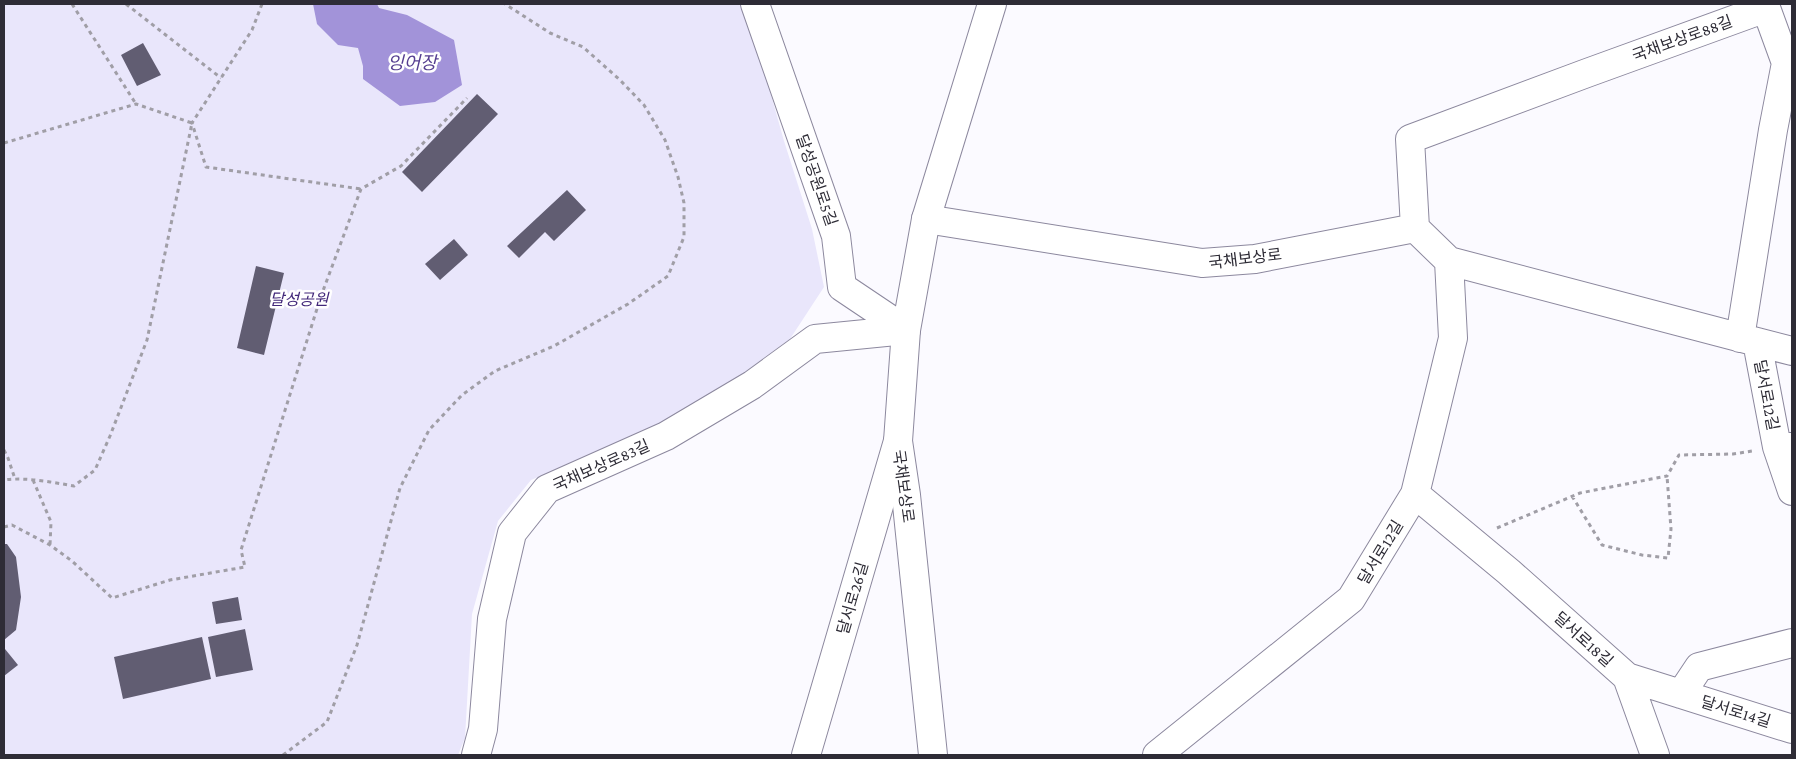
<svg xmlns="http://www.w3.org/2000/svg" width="1796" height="759" viewBox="0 0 1796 759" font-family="'Crimson Pro','Noto Sans KR',serif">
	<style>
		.green { fill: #e9e6fb }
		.water { fill: #a293d9 }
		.building { fill: #615d72 }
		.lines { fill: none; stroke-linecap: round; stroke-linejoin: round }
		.minor-casing { stroke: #8c889e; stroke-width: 30 }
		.major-casing { stroke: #8c889e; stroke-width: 30 }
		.path { stroke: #a09ea6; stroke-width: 3; stroke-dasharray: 4 4; stroke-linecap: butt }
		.minor { stroke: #fff; stroke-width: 28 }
		.major { stroke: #fff; stroke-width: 28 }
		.labels { text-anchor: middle; stroke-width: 5; stroke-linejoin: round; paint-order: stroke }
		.street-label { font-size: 16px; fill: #2e2c36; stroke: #fff }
		.park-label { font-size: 16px; font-style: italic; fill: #42287a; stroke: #fff }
		.water-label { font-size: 18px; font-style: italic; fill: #553e91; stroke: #fff }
	</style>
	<rect width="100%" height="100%" fill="#fbfaff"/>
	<path class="green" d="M 4,4 L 739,4 L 752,27 L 784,141 L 812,229 L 824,287 L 790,339 L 704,402 L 614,445 L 531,480 L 498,521 L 472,614 L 465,738 L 458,755 L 4,755 Z"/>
	<path class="water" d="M 313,4 L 377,4 L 379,8 L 407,15 L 454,40 L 462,85 L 435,102 L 400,106 L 363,79 L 363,66 L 358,48 L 338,45 L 317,24 Z"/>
	<path class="building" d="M 143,43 L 161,75 L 137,86 L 121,55 Z
		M 477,94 L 498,114 L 422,192 L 402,172 Z
		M 567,190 L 586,210 L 554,241 L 545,232 L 519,258 L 507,246 Z
		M 454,239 L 468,255 L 440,280 L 425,264 Z
		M 256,266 L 284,273 L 264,355 L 237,348 Z
		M 4,544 L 7,544 L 16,557 L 21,597 L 16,630 L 4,640 Z
		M 238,597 L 242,620 L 216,624 L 212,602 Z
		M 245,629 L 253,670 L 216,677 L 208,637 Z
		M 202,637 L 211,679 L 123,699 L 114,657 Z
		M 5,649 L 18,665 L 4,676 L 4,650 Z"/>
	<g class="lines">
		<g class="minor-casing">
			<path id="minor" d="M 755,4 L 836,236 L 842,287 L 906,330
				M 926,219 L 1202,263 L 1255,259 L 1415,228
				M 1740,338 L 1773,130 L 1786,63 L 1766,8 L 1587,73 L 1410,139 L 1415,228 L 1449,261 L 1757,342 L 1792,351
				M 1757,342 L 1777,447 L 1792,447
				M 1777,447 L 1792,491
				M 1415,494 L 1509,572 L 1627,677 L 1655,755
				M 1627,677 L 1792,729
				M 1681,694 L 1699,667 L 1792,643
				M 476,755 L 483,729 L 492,619 L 512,533 L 547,489 L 666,436 L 752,385 L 815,339 L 906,330
				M 806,755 L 898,441
				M 1157,755 L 1351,599 L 1415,494 L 1453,338 L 1449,261"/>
		</g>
		<g class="major-casing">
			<path id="major" d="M 933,755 L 906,495 L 898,441 L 906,330 L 926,219 L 992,4"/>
		</g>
		<path class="path" d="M 72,4 L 136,104
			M 126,4 L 221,78
			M 262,4 L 252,30 L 192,123 L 206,167 L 361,189
			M 4,143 L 136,104 L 192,123 L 147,340 L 110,436 L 95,470 L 74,486 C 51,482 26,477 4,480
			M 4,450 L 8,458 L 15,479
			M 33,480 L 51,522 L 50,545
			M 1572,496 L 1602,545 L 1642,555 L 1668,558 L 1671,529 L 1667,476
			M 4,527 L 12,525 L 50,545 L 72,561 L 112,598 L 170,580 L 245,567 L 241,550 L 321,296 L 361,189 L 401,166 L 467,98
			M 1497,528 L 1580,493 L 1667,476 L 1679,455 L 1733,454 L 1752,451
			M 283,755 L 327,722 L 357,645 L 400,488 L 429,430 L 462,395 L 495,371 L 554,346 L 628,304 L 668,276 L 684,237 L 684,203 L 678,177 L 665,140 L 644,105 L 620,80 L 583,47 L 550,33 L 505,4"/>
		<use href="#minor" class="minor"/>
		<use href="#major" class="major"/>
	</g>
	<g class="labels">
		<g class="street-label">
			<text transform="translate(1682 38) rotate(-20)" y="6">국채보상로88길</text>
			<text transform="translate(817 180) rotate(71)" y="6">달성공원로5길</text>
			<text transform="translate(1245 258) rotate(-7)" y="6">국채보상로</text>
			<text transform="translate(1767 395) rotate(79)" y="6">달서로12길</text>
			<text transform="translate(601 465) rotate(-24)" y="6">국채보상로83길</text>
			<text transform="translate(904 486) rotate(82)" y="6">국채보상로</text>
			<text transform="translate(1380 552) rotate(-59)" y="6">달서로12길</text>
			<text transform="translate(852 598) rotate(-74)" y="6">달서로26길</text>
			<text transform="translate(1584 639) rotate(42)" y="6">달서로18길</text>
			<text transform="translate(1736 711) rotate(17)" y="6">달서로14길</text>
		</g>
		<g class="park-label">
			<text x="299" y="305">달성공원</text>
		</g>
		<g class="water-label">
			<text x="412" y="69">잉어장</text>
		</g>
	</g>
	<rect width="1796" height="759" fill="none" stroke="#2e2c36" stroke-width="10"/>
</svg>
